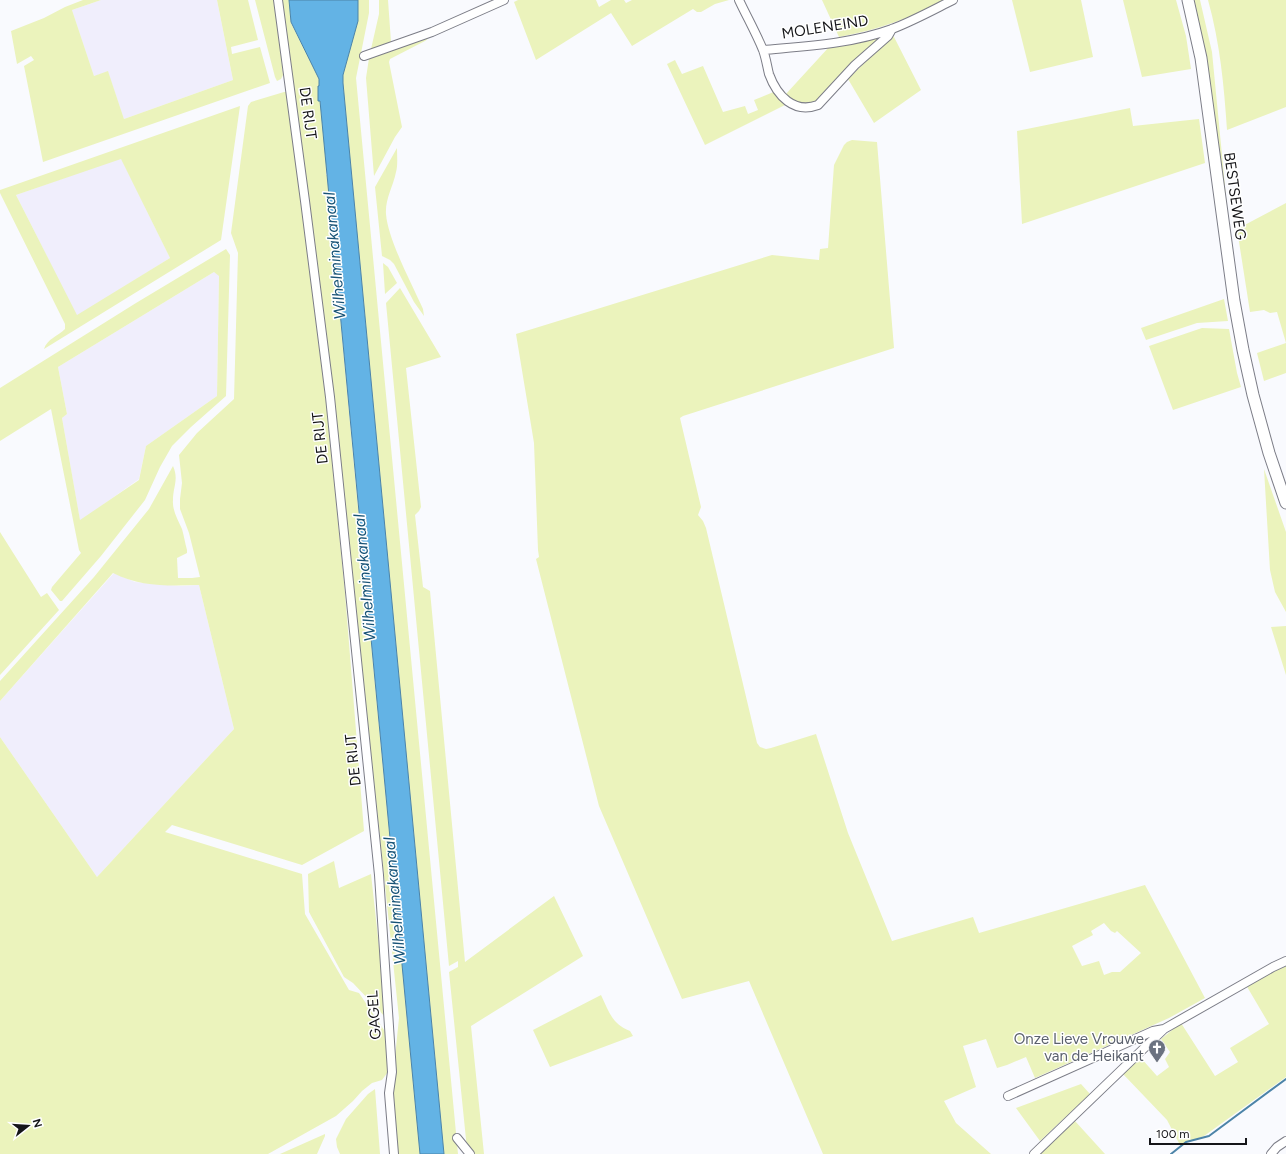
<svg xmlns="http://www.w3.org/2000/svg" width="1286" height="1154" viewBox="0 0 1286 1154" font-family="Figtree,sans-serif">
	<style>
		.commercial { fill: #f0eefc }
		.green { fill: #ebf3bc; fill-rule: evenodd }
		.water { fill: #63b3e5; stroke: #4c84a8 }
		.lines { fill: none; stroke-linecap: round; stroke-linejoin: round }
		.stream { stroke: #4c84a8; stroke-width: 2 }
		.minor-casing { stroke: #7c7d87; stroke-width: 10 }
		.secondary-casing { stroke: #7c7d87; stroke-width: 13 }
		.minor { stroke: #fff; stroke-width: 8 }
		.secondary { stroke: #fff; stroke-width: 11 }
		.labels { text-anchor: middle; stroke-width: 3; stroke-linejoin: round; paint-order: stroke }
		.street-label { font-size: 15px; fill: #151519; stroke: #fff }
		.worship-label { font-size: 15px; fill: #5b616d; stroke: #fff; text-anchor: end }
		.water-label { font-size: 16px; font-style: italic; fill: #175376; stroke: #fff }
	</style>
	<rect width="100%" height="100%" fill="#f9fafe"/>
	<path class="commercial" d="M 101,0 L 217,0 L 233,80 L 124,119 L 108,72 L 94,76 L 72,10 Z
		M 121,158 L 170,258 L 77,316 L 16,195 Z
		M 214,272 L 219,275 L 217,396 L 146,446 L 139,479 L 80,521 L 62,418 L 67,414 L 58,367 Z
		M 114,573 L 135,582 L 181,586 L 199,585 L 234,729 L 97,877 L 0,737 L 0,701 Z"/>
	<path class="green" d="M 83,0 L 101,0 L 72,10 L 94,76 L 108,71 L 124,119 L 233,80 L 217,0 L 248,0 L 258,40 L 231,47 L 232,54 L 260,47 L 270,83 L 43,162 L 24,66 L 34,60 L 31,56 L 17,64 L 11,31 L 44,18 L 65,7 Z
		M 255,0 L 275,0 L 283,75 L 281,79 L 277,81 L 275,77 Z
		M 281,0 L 289,0 L 291,23 L 319,79 L 319,101 L 320,101 L 327,169 L 326,170 L 326,175 L 327,175 L 352,444 L 420,1154 L 396,1154 L 391,1096 L 399,1018 L 330,366 L 288,43 Z
		M 358,0 L 369,0 L 369,13 L 356,78 L 458,1154 L 444,1154 L 343,83 L 343,75 L 358,21 Z
		M 379,0 L 388,0 L 391,42 L 371,49 L 379,14 Z
		M 518,0 L 596,0 L 599,7 L 611,0 L 624,0 L 626,3 L 632,0 L 729,0 L 715,4 L 701,12 L 697,12 L 693,9 L 632,46 L 611,13 L 536,60 L 514,2 Z
		M 822,0 L 948,0 C 912,17 878,30 839,37 Z
		M 1012,0 L 1081,0 L 1093,57 L 1030,72 Z
		M 1123,0 L 1176,0 L 1186,36 L 1191,69 L 1142,77 Z
		M 1192,0 L 1200,0 L 1212,52 L 1228,217 L 1225,211 Z
		M 1208,0 L 1286,0 L 1286,107 L 1227,130 C 1224,85 1220,43 1208,0 Z
		M 893,35 L 921,90 L 874,123 L 848,79 Z
		M 882,36 L 818,101 C 804,108 796,102 785,95 L 829,47 Z
		M 429,38 L 425,41 L 390,59 L 389,62 L 402,127 L 395,137 L 374,176 L 366,78 L 369,58 Z
		M 675,60 L 682,74 L 703,66 L 723,112 L 745,106 L 748,114 L 758,110 L 754,100 L 776,91 L 787,104 L 705,145 L 667,64 Z
		M 284,92 L 287,92 L 327,410 L 345,593 L 364,831 L 302,865 L 172,825 L 165,832 L 302,874 L 305,914 L 349,990 L 359,993 L 384,1030 L 387,1036 L 390,1069 L 382,1080 L 372,1083 L 362,1091 L 353,1101 L 336,1116 L 268,1154 L 0,1154 L 0,737 L 97,877 L 234,729 L 199,585 C 169,586 140,587 113,573 L 0,701 L 0,681 L 94,577 L 149,509 L 173,466 C 179,479 173,487 173,500 C 172,510 178,520 182,529 C 184,536 185,543 187,550 L 187,553 L 177,558 L 178,578 L 192,578 L 200,577 L 189,533 L 180,509 L 180,499 L 182,483 L 179,455 L 197,433 L 234,399 L 238,253 L 231,233 L 248,106 L 251,102 Z
		M 240,106 L 221,240 L 44,349 C 47,339 58,336 65,329 L 65,324 L 0,193 L 0,190 ZM 121,159 L 170,258 L 77,315 L 16,195 Z
		M 1130,108 L 1133,126 L 1199,119 L 1205,163 L 1022,224 L 1017,131 Z
		M 852,140 L 877,142 L 894,348 L 683,416 L 680,418 L 701,507 L 698,515 L 703,521 L 706,528 L 757,743 L 760,747 L 766,749 L 771,748 L 816,734 L 848,833 L 892,941 L 973,917 L 979,933 L 1145,885 L 1205,998 L 1169,1018 L 1035,1078 L 1026,1057 L 1007,1065 L 997,1068 L 986,1039 L 963,1046 L 976,1087 L 944,1101 L 956,1123 L 991,1154 L 823,1154 L 749,981 L 682,999 L 599,806 L 536,559 L 539,557 L 538,550 L 534,443 L 516,334 L 772,255 L 819,260 L 820,249 L 828,248 L 834,165 L 844,145 L 847,142 ZM 1104,923 L 1111,931 L 1115,933 L 1117,931 L 1141,953 L 1120,972 L 1112,972 L 1104,975 L 1099,961 L 1082,966 L 1072,946 L 1093,935 L 1091,931 Z
		M 397,148 C 397,156 398,165 396,172 C 393,187 385,199 386,214 C 388,240 412,284 423,309 L 424,316 L 414,302 L 394,264 L 390,260 L 382,256 L 375,187 Z
		M 1286,203 L 1286,343 L 1277,312 L 1270,313 L 1264,310 L 1250,312 L 1237,229 Z
		M 226,249 L 230,255 L 226,396 L 191,427 L 172,446 L 160,467 L 145,500 L 101,556 L 62,601 L 60,601 L 51,590 L 52,587 L 81,553 L 79,550 L 51,409 L 0,441 L 0,388 L 136,303 ZM 214,272 L 219,276 L 217,396 L 146,446 L 139,480 L 80,520 L 62,418 L 67,414 L 58,367 Z
		M 383,263 L 388,267 L 397,283 L 385,294 Z
		M 400,288 L 441,357 L 406,368 L 421,507 L 419,511 L 415,515 L 423,587 L 430,591 L 465,962 L 554,896 L 583,956 L 471,1026 L 484,1154 L 471,1154 L 467,1149 L 449,972 L 458,967 L 458,961 L 449,966 L 386,303 Z
		M 1224,299 L 1228,321 L 1197,323 L 1146,340 L 1141,328 Z
		M 1202,328 L 1229,329 L 1237,373 L 1241,387 L 1173,410 L 1149,346 Z
		M 1286,343 L 1286,373 L 1264,381 L 1257,353 Z
		M 1264,469 L 1286,532 L 1286,612 L 1275,592 L 1270,570 Z
		M 0,532 L 41,597 L 47,593 L 59,610 L 0,675 Z
		M 1286,626 L 1286,675 L 1271,627 Z
		M 334,861 L 339,888 L 371,874 L 387,1019 L 353,983 L 344,977 L 309,912 L 308,874 Z
		M 1286,966 L 1286,1077 L 1204,1136 L 1182,1144 L 1180,1145 L 1167,1120 L 1123,1074 L 1141,1058 L 1157,1076 L 1169,1067 L 1165,1059 L 1170,1052 L 1161,1039 L 1181,1023 L 1215,1076 L 1238,1062 L 1230,1048 L 1269,1024 L 1246,985 Z
		M 601,995 C 609,1012 612,1024 630,1031 L 633,1036 L 550,1067 L 533,1030 Z
		M 1081,1084 L 1090,1094 L 1040,1141 L 1016,1108 Z
		M 375,1089 L 380,1154 L 340,1154 L 337,1147 L 336,1139 L 346,1119 L 368,1094 Z
		M 1075,1121 L 1105,1154 L 1039,1154 Z
		M 325,1134 L 325,1136 L 317,1154 L 280,1154 Z"/>
	<path class="water" d="M 289,0 L 358,0 L 358,21 L 343,75 L 343,83 L 444,1154 L 420,1154 L 320,101 L 318,101 L 318,86 L 319,86 L 319,79 L 291,22 Z"/>
	<g class="lines">
		<path class="stream" d="M 1171,1154 L 1186,1142 L 1209,1136 L 1286,1079"/>
		<g class="minor-casing">
			<path id="minor" d="M 278,0 L 305,201 L 330,397 L 379,875 L 392,1072 L 389,1093 L 394,1154
				M 739,0 C 747,17 756,33 763,50 C 766,58 767,66 769,74 C 777,96 794,114 818,105 L 855,65 L 888,36 L 892,29
				M 763,50 C 806,46 851,44 892,29 C 913,21 933,10 953,0
				M 364,56 L 432,32 L 504,0
				M 1008,1096 L 1153,1031 L 1164,1029
				M 457,1138 L 470,1154
				M 1034,1154 L 1164,1029 L 1273,967 L 1286,961
				M 1271,1154 L 1277,1147 L 1286,1141"/>
		</g>
		<g class="secondary-casing">
			<path id="secondary" d="M 1188,0 L 1201,58 L 1234,301 L 1243,350 L 1253,395 L 1269,453 L 1286,503"/>
		</g>
		<use href="#minor" class="minor"/>
		<use href="#secondary" class="secondary"/>
	</g>
	<defs>
		<g id="church-pin" transform="scale(0.9)"><path d="M0 17L-7.5 6A9.5 9.5 0 1 1 7.5 6Z" fill="#6b7280" stroke="#fff"/><path d="M-1.2-6h2.4v3.5h3.3v2.4h-3.3V6h-2.4V-.1h-3.3v-2.4h3.3Z" fill="#fff"/></g>
	</defs>
	<g fill-rule="evenodd">
		<use href="#church-pin" x="1157" y="1048"/>
	</g>
	<g class="labels">
		<g class="street-label">
			<text transform="translate(825 27) rotate(-9)" y="5">MOLENEIND</text>
			<text transform="translate(308 113) rotate(82)" y="5">DE RIJT</text>
			<text transform="translate(1235 196) rotate(82)" y="5">BESTSEWEG</text>
			<text transform="translate(320 438) rotate(-96)" y="5">DE RIJT</text>
			<text transform="translate(353 760) rotate(-96)" y="5">DE RIJT</text>
			<text transform="translate(374 1015) rotate(-94)" y="5">GAGEL</text>
		</g>
		<g class="worship-label">
			<text x="1144" y="1044">Onze Lieve Vrouwe<tspan x="1144" dy="17">van de Heikant</tspan></text>
		</g>
		<g class="water-label">
			<text transform="translate(334 256) rotate(-95)" y="6">Wilhelminakanaal</text>
			<text transform="translate(364 578) rotate(-95)" y="6">Wilhelminakanaal</text>
			<text transform="translate(394 901) rotate(-95)" y="6">Wilhelminakanaal</text>
		</g>
	</g>
	<g transform="translate(28 1126) rotate(73)" stroke="#ffffff" stroke-width="3" paint-order="stroke">
	<path d="M0-3L7 15L0 10L-7 15Z" fill="#151519"/>
	<text y="-6" font-size="11" font-weight="bold" text-anchor="middle" fill="#151519">N</text>
	</g>
	<path d="M1150 1138v6h96v-6" fill="none" stroke="#151519" stroke-width="2"/>
	<text x="1156" y="1138" font-size="12" fill="#151519" stroke="#ffffff" stroke-width="3" paint-order="stroke">100 m</text>
</svg>
